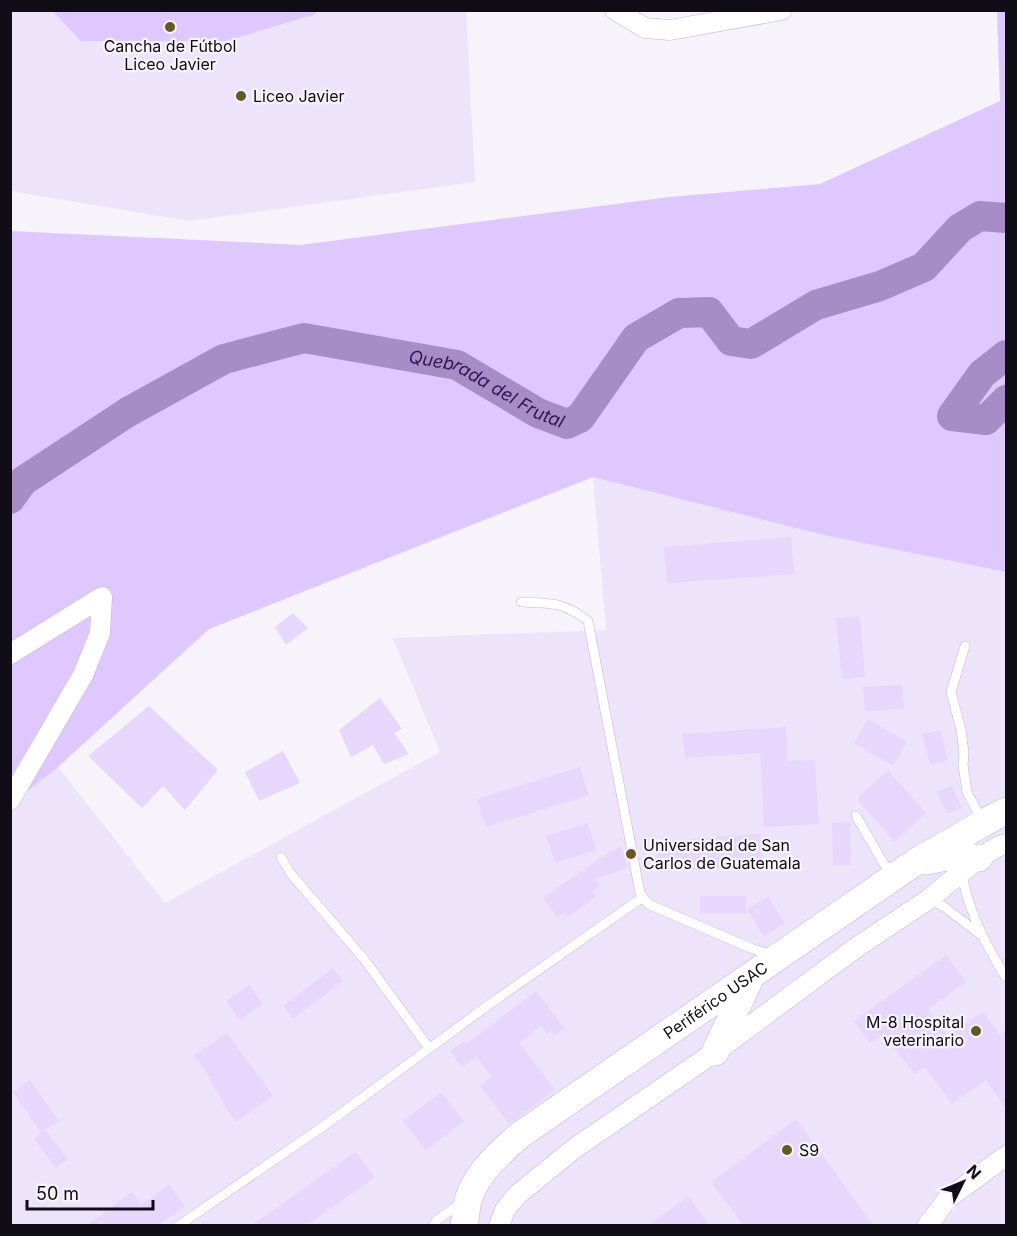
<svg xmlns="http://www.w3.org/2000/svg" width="1017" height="1236" viewBox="0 0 1017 1236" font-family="Inter,sans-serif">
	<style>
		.built { fill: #ede3fb }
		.green { fill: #dfc7ff }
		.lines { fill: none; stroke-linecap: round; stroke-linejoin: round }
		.river { stroke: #a68dc6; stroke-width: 30 }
		.building { fill: #e7d7fc }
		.lane-casing { stroke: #c3b6d5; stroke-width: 10 }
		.street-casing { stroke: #c3b6d5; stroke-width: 21 }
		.secondary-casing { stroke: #c3b6d5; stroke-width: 28 }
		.lane { stroke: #fff; stroke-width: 9 }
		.street { stroke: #fff; stroke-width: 20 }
		.secondary { stroke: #fff; stroke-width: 27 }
		.poi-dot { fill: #655825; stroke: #f6f3fa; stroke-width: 2 }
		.labels { text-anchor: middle; stroke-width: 4.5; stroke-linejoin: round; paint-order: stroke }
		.poi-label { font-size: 16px; fill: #110d17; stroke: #f6f3fa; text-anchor: start }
		.street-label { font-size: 16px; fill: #110d17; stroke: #f6f3fa }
		.water-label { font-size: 18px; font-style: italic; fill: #381358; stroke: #f6f3fa }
	</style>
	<rect width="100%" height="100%" fill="#f6f3fa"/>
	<path class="built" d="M 10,11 L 466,11 L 475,182 L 189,221 L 11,191 Z
		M 593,477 L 824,535 L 1006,572 L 1006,1225 L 11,1226 L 11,804 L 58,767 L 165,903 L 440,752 L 393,638 L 606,630 Z"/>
	<path class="green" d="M 316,11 L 316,14 L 226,41 L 81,41 L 53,11 Z
		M 997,11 L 1006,11 L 1006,572 L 824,535 L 593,477 L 209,629 L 58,767 L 11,804 L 11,231 L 300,245 L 670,197 L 820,184 L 1000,101 Z"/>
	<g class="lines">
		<g class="river">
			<path d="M 1006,355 L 982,374 L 952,416 L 986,420 L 1006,400"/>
			<path id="s1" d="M 10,499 L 23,481 L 128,412 L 224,359 L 304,338 L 457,365 L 538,413 L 567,424 L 580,418 L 636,338 L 679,313 L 709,312 L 731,341 L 751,344 L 816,305 L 880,286 L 924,267 L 960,228 L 980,216 L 1006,218"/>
		</g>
	</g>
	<path class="building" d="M 791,537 L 794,574 L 667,583 L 664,547 Z
		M 293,613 L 308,628 L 286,645 L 275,627 Z
		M 860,616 L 865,677 L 842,679 L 836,618 Z
		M 902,685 L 904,709 L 865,711 L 863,687 Z
		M 380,698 L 402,729 L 394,733 L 409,754 L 384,764 L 373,745 L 351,757 L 339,730 Z
		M 149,706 L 218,770 L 185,810 L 163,786 L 142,808 L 88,756 Z
		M 868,719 L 907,742 L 893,766 L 854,743 Z
		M 786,727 L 788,761 L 815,760 L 819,824 L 764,827 L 760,753 L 685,758 L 683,734 Z
		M 941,730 L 948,761 L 930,765 L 922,734 Z
		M 283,751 L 300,783 L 259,801 L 245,772 Z
		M 580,767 L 589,795 L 486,827 L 477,799 Z
		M 888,770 L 926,813 L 895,842 L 859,802 L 859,796 Z
		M 952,786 L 962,808 L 947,814 L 937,792 Z
		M 850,822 L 851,865 L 833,865 L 832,823 Z
		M 587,823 L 596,850 L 555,863 L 546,836 Z
		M 760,834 L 762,864 L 658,872 L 656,842 Z
		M 621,847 L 628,868 L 595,879 L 600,886 L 592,892 L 596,897 L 568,917 L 564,912 L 557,917 L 543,898 L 612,850 Z
		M 700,896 L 746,896 L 746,913 L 700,913 Z
		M 768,896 L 785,923 L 764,936 L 747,909 Z
		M 946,955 L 966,982 L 928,1009 L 948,1036 L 983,1011 L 1000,1035 L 1006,1031 L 1006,1109 L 986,1080 L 952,1104 L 925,1067 L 914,1074 L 884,1034 L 870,1043 L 854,1021 Z
		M 333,968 L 343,981 L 293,1019 L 283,1006 Z
		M 249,985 L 263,1004 L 240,1020 L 226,1001 Z
		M 536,991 L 564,1028 L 554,1036 L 550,1031 L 547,1034 L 541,1026 L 519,1043 L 555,1090 L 509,1124 L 480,1086 L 492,1077 L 476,1057 L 462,1067 L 450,1051 L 464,1041 L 466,1044 Z
		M 227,1033 L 273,1096 L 236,1122 L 222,1103 L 224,1102 L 209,1080 L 211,1078 L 194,1055 Z
		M 30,1080 L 59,1121 L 41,1133 L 13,1092 Z
		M 441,1092 L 464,1121 L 426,1150 L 403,1121 Z
		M 796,1119 L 874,1226 L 744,1226 L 711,1182 Z
		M 45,1130 L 68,1159 L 56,1168 L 34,1139 Z
		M 355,1152 L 375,1177 L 306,1226 L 251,1226 Z
		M 169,1185 L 185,1206 L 157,1226 L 86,1226 L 132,1192 L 141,1205 Z
		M 688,1196 L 710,1226 L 648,1226 Z"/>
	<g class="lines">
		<g class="lane-casing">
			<path id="lane" d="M 521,602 C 551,603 564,602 588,621 L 640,893 L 648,904 L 753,949 L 774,955
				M 965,646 L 951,692 L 961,730 L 964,753 L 963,765 L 967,792 L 982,820
				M 856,816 L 884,864 L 894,874
				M 281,857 L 291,874 L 364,959 L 429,1048
				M 962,874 C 968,910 985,944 1005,976
				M 929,899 L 943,906 L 981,935
				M 178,1226 L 325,1125 L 487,1006 L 643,897
				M 433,1226 L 436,1221 L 462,1202"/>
		</g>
		<g class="street-casing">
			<path id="street" d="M 615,10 L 645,28 L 670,30 L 782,10
				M 10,654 L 102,597 L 100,633 L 83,675 L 10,800
				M 499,1226 L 505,1210 L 517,1195 L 575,1148 L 715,1052 L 857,947 L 929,899 L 979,858 L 999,846 L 1006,844
				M 927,1226 L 948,1198 L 1006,1156"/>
		</g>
		<g class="secondary-casing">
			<g id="secondary">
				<path d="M 927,861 L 946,857 L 979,858"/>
				<path d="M 715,1052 L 751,977"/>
				<path id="s2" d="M 464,1226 C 466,1216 466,1206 469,1197 C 478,1171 500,1153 520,1135 L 914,863 L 983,823 L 1006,811"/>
			</g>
		</g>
		<use href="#lane" class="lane"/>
		<use href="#street" class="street"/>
		<use href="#secondary" class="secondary"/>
	</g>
	<g class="poi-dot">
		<circle cx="170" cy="27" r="6"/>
		<circle cx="241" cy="96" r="6"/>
		<circle cx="631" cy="854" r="6"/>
		<circle cx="976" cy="1031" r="6"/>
		<circle cx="787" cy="1150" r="6"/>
	</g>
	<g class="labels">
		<g class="poi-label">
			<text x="170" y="52" text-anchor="middle">Cancha de Fútbol<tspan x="170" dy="18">Liceo Javier</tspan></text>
			<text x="253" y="102">Liceo Javier</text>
			<text x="643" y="851">Universidad de San<tspan x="643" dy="18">Carlos de Guatemala</tspan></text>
			<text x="964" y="1028" text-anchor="end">M-8 Hospital<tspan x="964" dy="18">veterinario</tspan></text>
			<text x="799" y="1156">S9</text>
		</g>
		<g class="street-label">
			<text dy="6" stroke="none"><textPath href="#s2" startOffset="348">Periférico USAC</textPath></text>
		</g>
		<g class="water-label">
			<text dy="6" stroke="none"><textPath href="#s1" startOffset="532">Quebrada del Frutal</textPath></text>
		</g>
	</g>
	<rect width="1017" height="1236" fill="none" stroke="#110d17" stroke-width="24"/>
	<g transform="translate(963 1182) rotate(47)" stroke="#f6f3fa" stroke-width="4.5" paint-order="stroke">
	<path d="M0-4.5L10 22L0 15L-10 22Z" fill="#110d17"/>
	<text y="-9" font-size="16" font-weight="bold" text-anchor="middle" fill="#110d17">N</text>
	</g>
	<path d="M27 1200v9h126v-9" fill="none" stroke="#110d17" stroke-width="3"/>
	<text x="36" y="1200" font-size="18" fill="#110d17" stroke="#f6f3fa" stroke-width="4.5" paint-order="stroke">50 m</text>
</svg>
